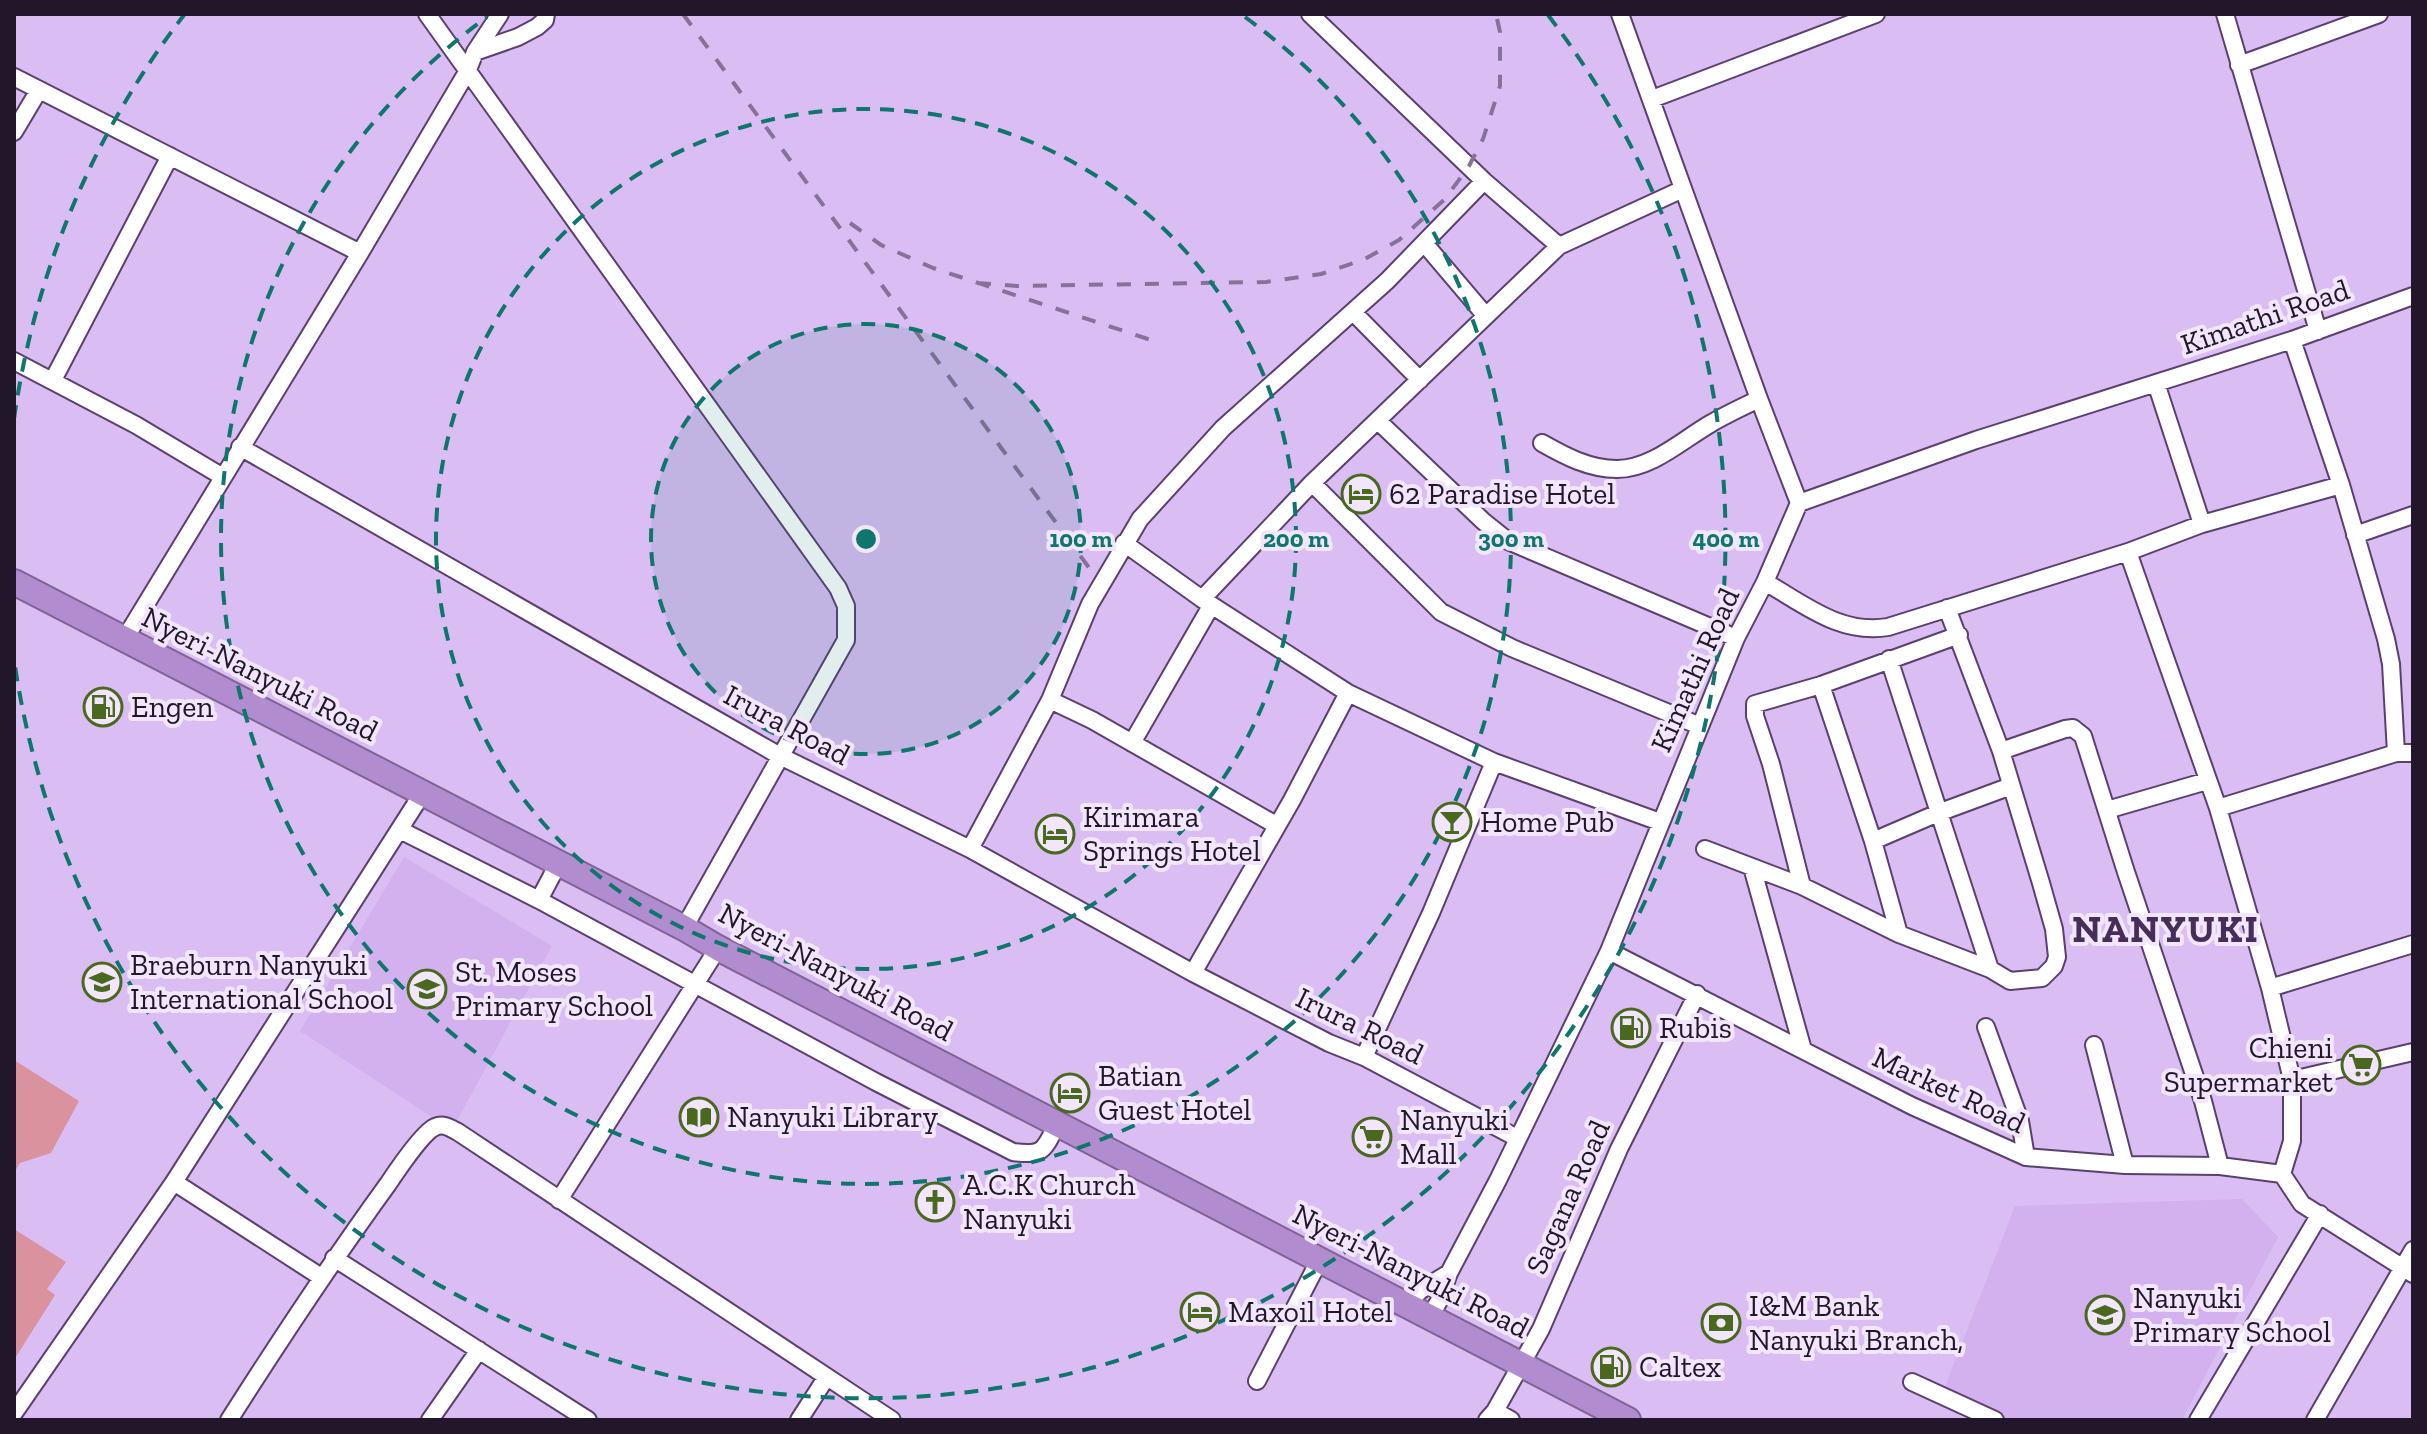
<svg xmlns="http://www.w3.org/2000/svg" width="2427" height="1434" viewBox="0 0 2427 1434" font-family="'Zilla Slab',serif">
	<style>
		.built { fill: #d2b1ee }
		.green { fill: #da939e }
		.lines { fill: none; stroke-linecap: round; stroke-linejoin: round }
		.minor-casing { stroke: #5a406e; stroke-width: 20 }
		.highway-casing { stroke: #7f6395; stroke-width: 28 }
		.minor { stroke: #fff; stroke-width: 16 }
		.highway { stroke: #b18dcf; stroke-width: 24 }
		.rail { stroke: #867298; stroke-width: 4; stroke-dasharray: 14 14; stroke-linecap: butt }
		.ring { fill: none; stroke: #0f766e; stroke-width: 4; stroke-dasharray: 14 10 }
		.labels { text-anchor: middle; stroke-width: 8; stroke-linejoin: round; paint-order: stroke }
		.street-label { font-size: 30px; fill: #21162a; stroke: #f2e6fc }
		.poi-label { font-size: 30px; fill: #21162a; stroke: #f2e6fc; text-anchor: start }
		.district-label { font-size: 38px; font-weight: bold; letter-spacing: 2px; fill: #472d5a; stroke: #f2e6fc }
		.centre { fill: #0f766e; stroke: #f2e6fc; stroke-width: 4 }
		.ring-label { font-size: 24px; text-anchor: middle; font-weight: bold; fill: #0f766e; stroke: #f2e6fc; stroke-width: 8; stroke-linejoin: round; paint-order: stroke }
	</style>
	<rect width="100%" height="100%" fill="#dabdf3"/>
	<path class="built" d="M 404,857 L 552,946 L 452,1130 L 300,1031 Z
		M 2242,1199 L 2278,1237 L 2182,1420 L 2004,1420 L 1943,1392 L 2015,1206 Z"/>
	<path class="green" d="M 14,1060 L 79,1101 L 51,1153 L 20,1163 L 14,1173 Z
		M 14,1229 L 66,1262 L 47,1289 L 55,1295 L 14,1360 Z"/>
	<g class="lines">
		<g class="minor-casing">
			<path id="minor" d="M 427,14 L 838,588 L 846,606 L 846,640 L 684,928
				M 1310,14 L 1484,181 L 1559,246
				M 1620,14 L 1759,399 L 1799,503
				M 2225,14 L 2318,331
				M 475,52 L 518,37 L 537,27 L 545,20 L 546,14
				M 2239,65 L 2379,14
				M 14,77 L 360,253
				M 1652,99 L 1876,14
				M 14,132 L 39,90
				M 1424,243 L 1486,316
				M 1353,312 L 1420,380
				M 2292,340 L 2341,485 L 2386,639 L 2391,664 L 2396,753
				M 14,361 L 136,425 L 223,477
				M 53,380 L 170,156
				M 2156,383 L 2202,524
				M 1378,421 L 1483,521 L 1508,541 L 1736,638
				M 1542,443 C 1565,456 1589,469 1617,469 C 1651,469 1681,441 1710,424 C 1725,415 1742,407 1759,399
				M 240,447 L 780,756 L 970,849 L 1193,973 L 1329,1043 L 1364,1057 L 1517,1138
				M 1312,483 L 1441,612 L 1512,648 L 1700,726
				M 2355,535 L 2413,515
				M 1124,543 L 1202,599 L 1348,693 L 1494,762 L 1660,822
				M 2128,552 L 2218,808 L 2270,988 L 2292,1080 L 2292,1141 L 2282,1174
				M 1765,582 C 1804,604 1840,635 1888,627 L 2128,552 L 2202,524 L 2341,485
				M 1202,599 L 1312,483 L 1559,246 L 1683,189
				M 124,640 L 360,253 L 467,72 L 475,52 L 500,14
				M 1889,659 L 1990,969
				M 1821,685 L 1873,841 L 1899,934
				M 1050,700 L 1090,604 L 1140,519 L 1223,428 L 1387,281 L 1484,181
				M 1132,743 L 1211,606
				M 2001,751 L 2065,729 L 2073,728 L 2083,736 L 2126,872 L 2203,1101 L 2220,1166
				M 2218,808 L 2396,753 L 2413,753
				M 2107,810 L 2207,781
				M 400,830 L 539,900 L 876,1082 L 1013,1152 C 1044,1156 1044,1150 1057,1124
				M 1873,841 L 1938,813 L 2011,786
				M 970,849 L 1050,700 L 1092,720 L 1276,825
				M 1705,849 L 1802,886 L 1899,934 L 1990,969 L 2010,981 L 2042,978 L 2054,966 L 2057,957 L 2054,929 L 2041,883 L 2001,751 L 1947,608
				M 1752,867 L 1803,1050
				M 1802,886 L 1771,764 L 1755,716 L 1755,704 L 1821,685 L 1959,635
				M 539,900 L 558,864
				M 1609,951 L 1912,1106 L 2026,1157 L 2125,1165 L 2220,1166 L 2282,1174 L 2302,1204 L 2413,1274
				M 1193,973 L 1292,800 L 1348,693
				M 2270,988 L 2413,944
				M 1986,1027 L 2020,1121 L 2026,1157
				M 2094,1045 L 2125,1165
				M 1364,1057 L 1431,913 L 1494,762
				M 2292,1080 L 2413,1052
				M 174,1182 L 321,1277
				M 559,1200 L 718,948
				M 334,1258 L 588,1420
				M 1405,1305 L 1421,1290 L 1449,1273
				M 1429,1318 L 1439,1301 L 1449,1273 L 1498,1180 L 1609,951 L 1736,638 L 1765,582 L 1799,503 L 1976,440 L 2292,340 L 2413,296
				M 1257,1381 L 1319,1261
				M 1912,1382 L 1995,1420
				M 1495,1411 L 1511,1420
				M 14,1413 L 174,1182 L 422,794
				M 229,1420 C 280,1340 332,1261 388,1184 C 396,1172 423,1132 435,1127 C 444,1123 450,1128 458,1132 L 892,1420
				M 430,1420 L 479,1350
				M 799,1420 L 826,1378
				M 1487,1420 L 1495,1411 L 1541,1329 L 1619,1149 L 1697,994
				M 2198,1420 L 2320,1214
				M 2315,1420 L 2413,1250"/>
		</g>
		<g class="highway-casing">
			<path id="highway" d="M 14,582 L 684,928 L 718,948 L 1628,1420"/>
		</g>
		<use href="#minor" class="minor"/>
		<use href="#highway" class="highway"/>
		<path class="rail" d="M 683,14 L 1090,569
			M 850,223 L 881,245 L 933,268 L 1154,341
			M 977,283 L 1017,286 L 1266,282 L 1321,274 L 1363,260 L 1399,240 L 1445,199 L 1469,166 L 1483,139 L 1500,86 L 1500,32 L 1496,14"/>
	</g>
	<circle cx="866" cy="539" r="215" fill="#0f766e" fill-opacity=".12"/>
	<g class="ring">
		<circle cx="866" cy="539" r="215"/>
		<circle cx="866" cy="539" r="430"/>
		<path d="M1245 17A645 645 0 1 1 487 17"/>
		<path d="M14 419A860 860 0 0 1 184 15M1548 15A860 860 0 1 1 14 659"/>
	</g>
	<defs>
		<g id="hotel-ring" transform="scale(2)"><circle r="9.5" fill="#f2e6fc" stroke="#4a691e" stroke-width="1.5"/><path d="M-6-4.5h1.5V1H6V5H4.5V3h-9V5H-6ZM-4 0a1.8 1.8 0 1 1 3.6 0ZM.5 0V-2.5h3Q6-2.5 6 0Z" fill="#4a691e"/></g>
		<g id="fuel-ring" transform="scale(2)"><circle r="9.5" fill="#f2e6fc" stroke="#4a691e" stroke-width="1.5"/><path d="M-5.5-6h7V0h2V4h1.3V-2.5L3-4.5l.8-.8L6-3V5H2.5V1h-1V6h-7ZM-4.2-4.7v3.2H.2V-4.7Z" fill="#4a691e"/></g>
		<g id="bar-ring" transform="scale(2)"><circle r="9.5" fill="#f2e6fc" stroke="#4a691e" stroke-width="1.5"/><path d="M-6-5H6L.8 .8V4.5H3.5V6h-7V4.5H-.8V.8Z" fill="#4a691e"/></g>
		<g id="school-ring" transform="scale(2)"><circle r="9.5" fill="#f2e6fc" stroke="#4a691e" stroke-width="1.5"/><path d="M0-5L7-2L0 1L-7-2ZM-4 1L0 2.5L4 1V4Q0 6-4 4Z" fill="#4a691e"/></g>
		<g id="supermarket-ring" transform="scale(2)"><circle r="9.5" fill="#f2e6fc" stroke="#4a691e" stroke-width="1.5"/><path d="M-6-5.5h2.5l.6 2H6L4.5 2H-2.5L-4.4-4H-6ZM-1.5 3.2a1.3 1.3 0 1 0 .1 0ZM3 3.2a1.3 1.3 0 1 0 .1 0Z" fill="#4a691e"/></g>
		<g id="library-ring" transform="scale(2)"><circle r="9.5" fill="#f2e6fc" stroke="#4a691e" stroke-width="1.5"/><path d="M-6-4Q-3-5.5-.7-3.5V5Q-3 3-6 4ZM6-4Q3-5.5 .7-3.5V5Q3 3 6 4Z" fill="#4a691e"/></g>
		<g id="church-ring" transform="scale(2)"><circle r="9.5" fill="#f2e6fc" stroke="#4a691e" stroke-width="1.5"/><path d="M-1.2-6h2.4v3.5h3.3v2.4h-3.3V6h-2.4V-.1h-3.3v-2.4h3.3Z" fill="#4a691e"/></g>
		<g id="bank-ring" transform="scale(2)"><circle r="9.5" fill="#f2e6fc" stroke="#4a691e" stroke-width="1.5"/><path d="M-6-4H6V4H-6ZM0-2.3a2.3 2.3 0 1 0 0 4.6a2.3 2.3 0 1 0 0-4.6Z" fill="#4a691e"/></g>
	</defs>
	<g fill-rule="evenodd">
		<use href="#hotel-ring" x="1361" y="494"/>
		<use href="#fuel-ring" x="103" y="707"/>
		<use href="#bar-ring" x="1452" y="822"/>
		<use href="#hotel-ring" x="1055" y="834"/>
		<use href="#school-ring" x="102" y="982"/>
		<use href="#school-ring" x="427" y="989"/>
		<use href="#fuel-ring" x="1631" y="1028"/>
		<use href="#supermarket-ring" x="2361" y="1065"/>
		<use href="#hotel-ring" x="1070" y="1093"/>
		<use href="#library-ring" x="699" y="1117"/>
		<use href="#supermarket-ring" x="1372" y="1137"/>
		<use href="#church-ring" x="935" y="1202"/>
		<use href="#hotel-ring" x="1200" y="1312"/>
		<use href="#school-ring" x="2105" y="1315"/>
		<use href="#bank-ring" x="1721" y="1323"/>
		<use href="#fuel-ring" x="1611" y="1367"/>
	</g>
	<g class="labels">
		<g class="street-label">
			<text transform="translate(2265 317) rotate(-19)" y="10">Kimathi Road</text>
			<text transform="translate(1695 670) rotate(-66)" y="10">Kimathi Road</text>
			<text transform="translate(260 674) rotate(27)" y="10">Nyeri-Nanyuki Road</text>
			<text transform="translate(787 725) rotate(28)" y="10">Irura Road</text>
			<text transform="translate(836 972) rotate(28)" y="10">Nyeri-Nanyuki Road</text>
			<text transform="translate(1360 1026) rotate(26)" y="10">Irura Road</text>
			<text transform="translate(1949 1090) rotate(25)" y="10">Market Road</text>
			<text transform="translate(1568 1197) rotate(-66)" y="10">Sagana Road</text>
			<text transform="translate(1411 1271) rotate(27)" y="10">Nyeri-Nanyuki Road</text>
		</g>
		<g class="poi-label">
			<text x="1389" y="504">62 Paradise Hotel</text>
			<text x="131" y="717">Engen</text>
			<text x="1083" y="827">Kirimara<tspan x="1083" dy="34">Springs Hotel</tspan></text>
			<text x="1480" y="832">Home Pub</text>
			<text x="130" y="975">Braeburn Nanyuki<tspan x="130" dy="34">International School</tspan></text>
			<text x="455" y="982">St. Moses<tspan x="455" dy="34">Primary School</tspan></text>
			<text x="1659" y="1038">Rubis</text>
			<text x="2333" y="1058" text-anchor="end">Chieni<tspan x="2333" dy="34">Supermarket</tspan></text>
			<text x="1098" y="1086">Batian<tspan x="1098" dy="34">Guest Hotel</tspan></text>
			<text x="727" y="1127">Nanyuki Library</text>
			<text x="1400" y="1130">Nanyuki<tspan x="1400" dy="34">Mall</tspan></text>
			<text x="963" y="1195">A.C.K Church<tspan x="963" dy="34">Nanyuki</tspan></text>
			<text x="2133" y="1308">Nanyuki<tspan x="2133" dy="34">Primary School</tspan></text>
			<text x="1749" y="1316">I&amp;M Bank<tspan x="1749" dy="34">Nanyuki Branch,</tspan></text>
			<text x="1228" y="1322">Maxoil Hotel</text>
			<text x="1639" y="1377">Caltex</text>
		</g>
		<g class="district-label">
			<text x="2166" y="942">NANYUKI</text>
		</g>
	</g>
	<circle cx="866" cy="539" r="12" class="centre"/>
	<g class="ring-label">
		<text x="1081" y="547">100 m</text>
		<text x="1296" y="547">200 m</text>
		<text x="1511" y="547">300 m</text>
		<text x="1726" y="547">400 m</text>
	</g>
	<rect width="2427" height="1434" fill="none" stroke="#21162a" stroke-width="32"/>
</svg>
